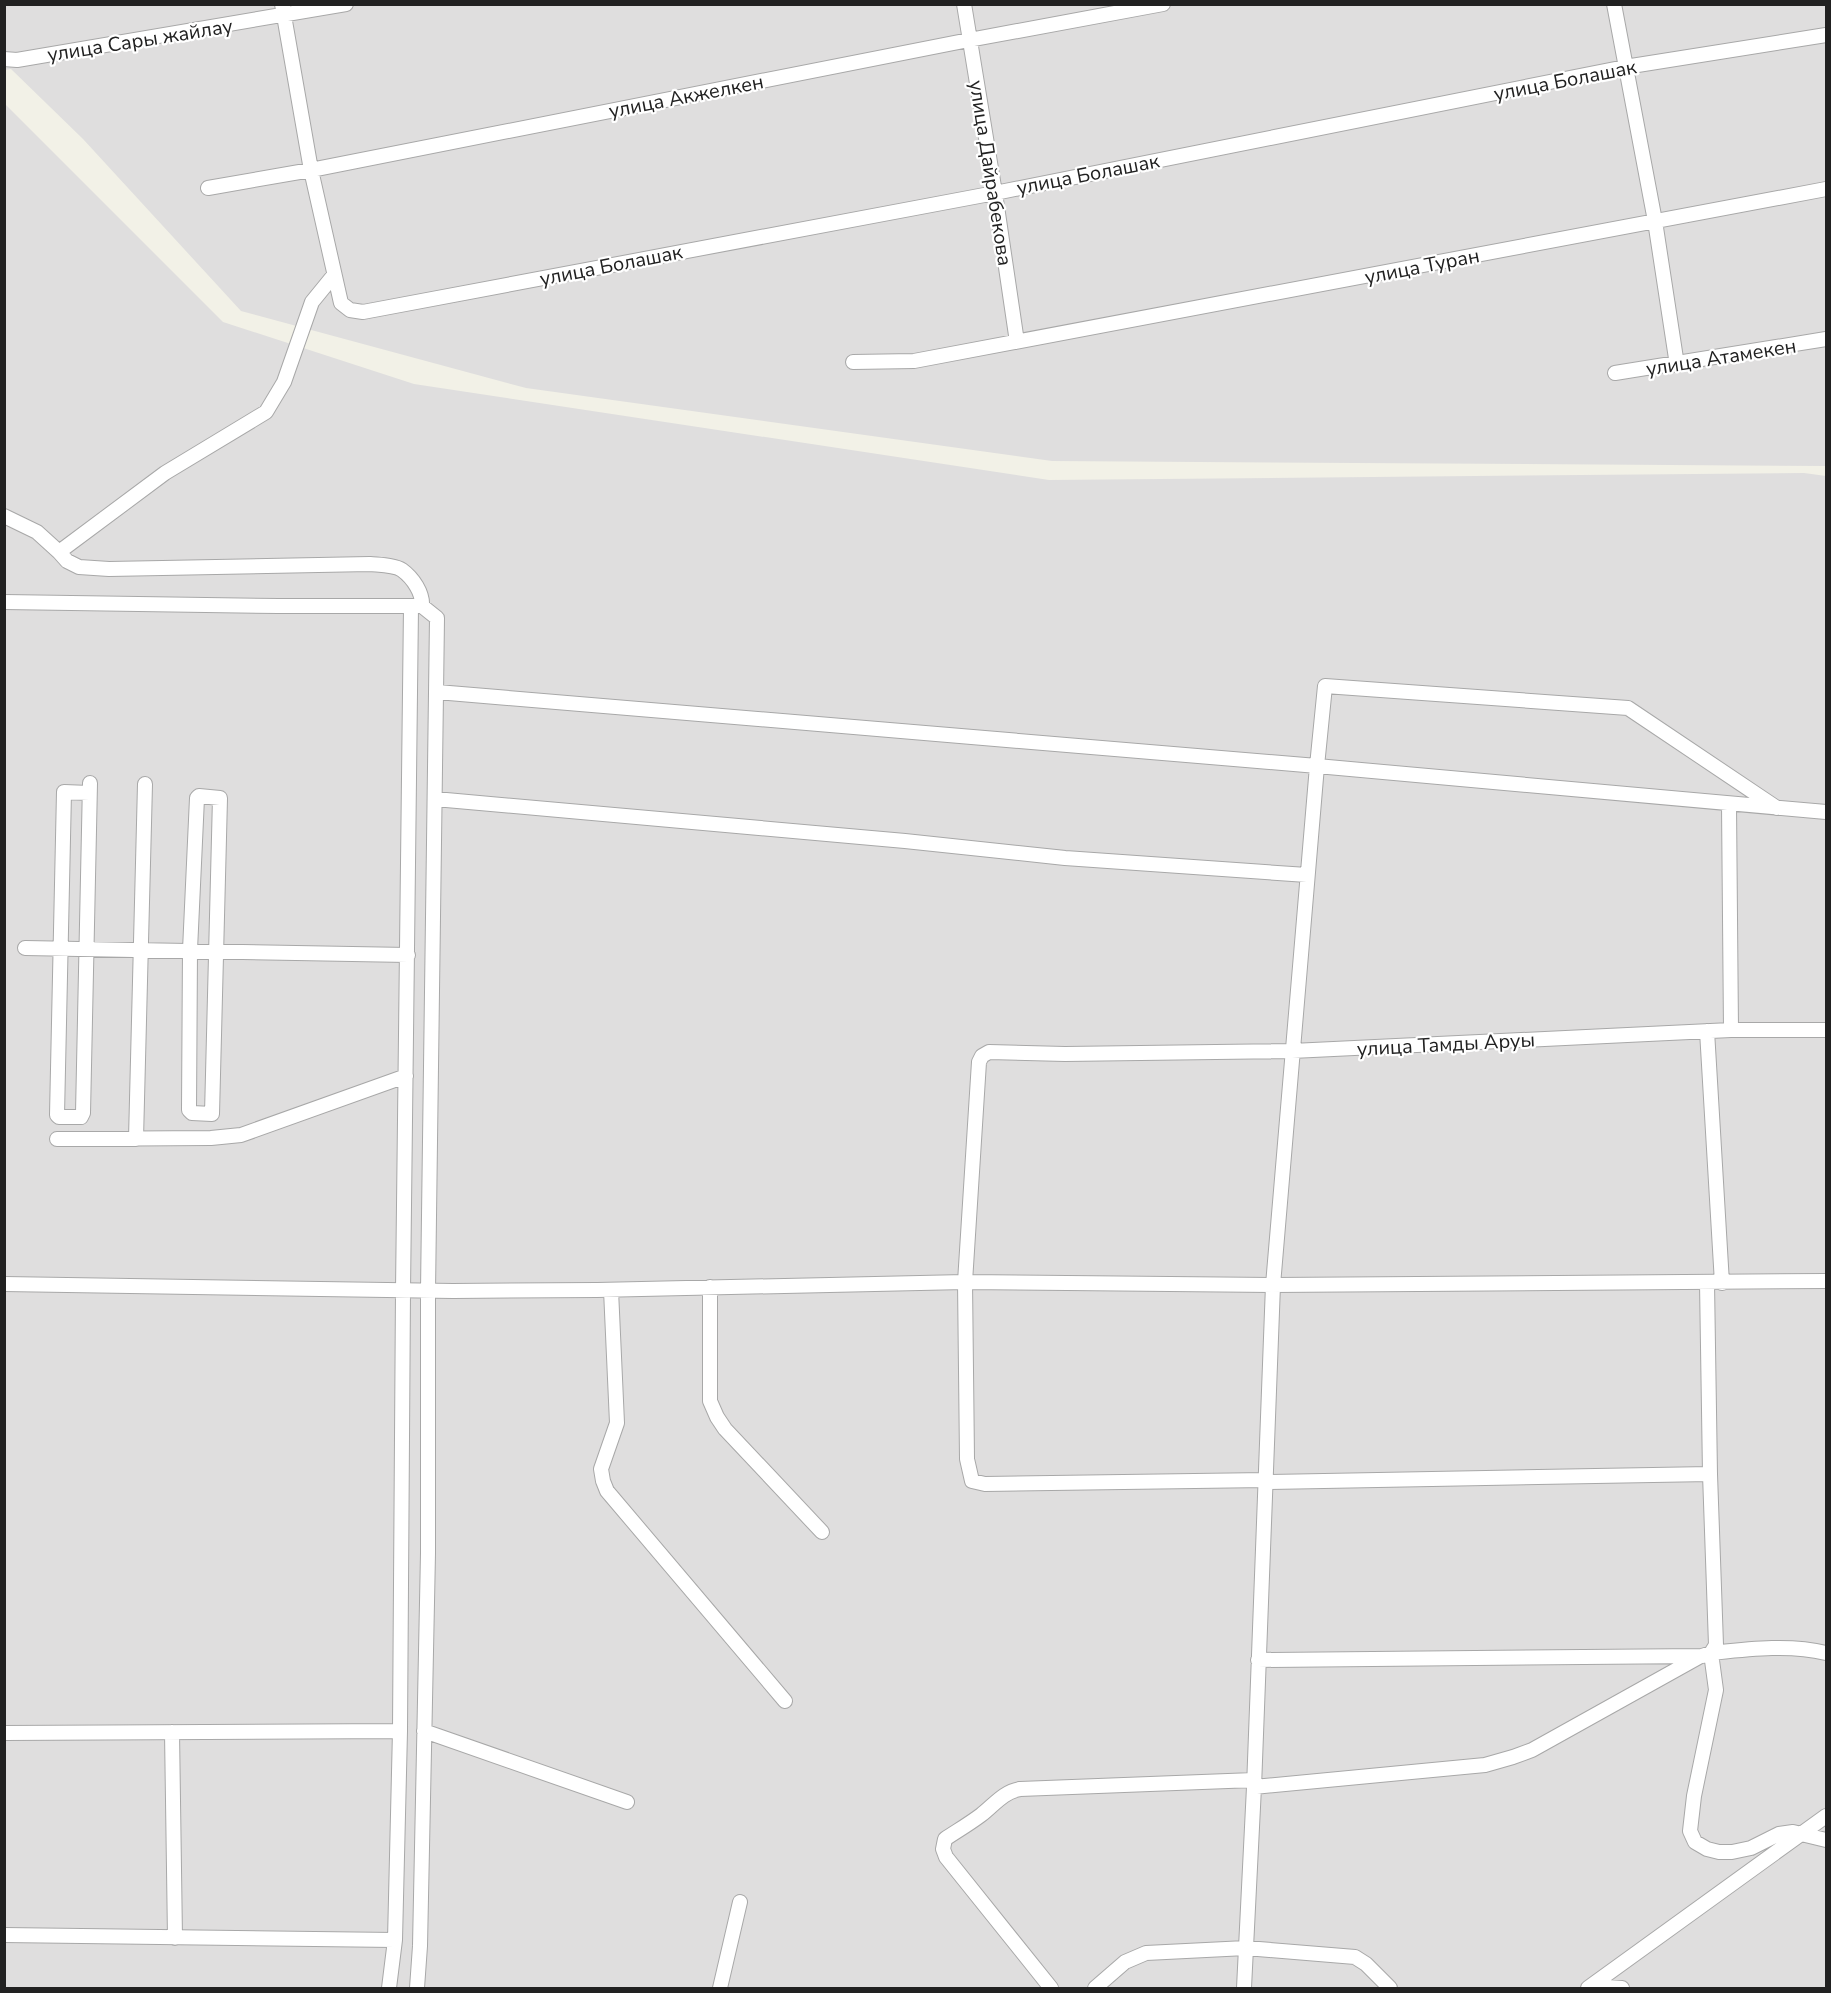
<svg xmlns="http://www.w3.org/2000/svg" width="1831" height="1993" viewBox="0 0 1831 1993" font-family="'Nunito Sans',sans-serif">
	<style>
		.residential { fill: #dfdede }
		.lines { fill: none; stroke-linecap: round; stroke-linejoin: round }
		.minor-casing { stroke: #a8a8a8; stroke-width: 16 }
		.minor { stroke: #fff; stroke-width: 14 }
		.labels { text-anchor: middle; stroke-width: 4.5; stroke-linejoin: round; paint-order: stroke }
		.street-label { font-size: 20px; fill: #212121; stroke: #fff }
	</style>
	<rect width="100%" height="100%" fill="#f2f1e7"/>
	<path class="residential" d="M 5,4 L 1826,5 L 1826,466 L 1052,461 L 526,388 L 241,311 L 83,139 L 11,69 L 5,70 Z
		M 5,104 L 223,322 L 414,384 L 1049,480 L 1804,473 L 1826,476 L 1826,1988 L 5,1988 Z"/>
	<g class="lines">
		<g class="minor-casing">
			<path id="minor" d="M 282,4 L 311,170 L 341,303 L 350,310 L 363,312 L 995,193 L 1625,67 L 1826,35
				M 964,4 L 995,193 L 1017,342
				M 1614,4 L 1655,221 L 1677,365
				M 4,59 L 17,60 L 346,4
				M 208,188 L 311,170 L 969,40 L 1163,4
				M 853,362 L 914,361 L 1826,189
				M 1615,373 L 1826,339
				M 4,516 L 37,532 L 59,552 L 67,561 L 79,567 L 109,569 L 370,564 C 379,565 395,565 402,570 C 413,578 423,593 422,606
				M 59,552 L 165,473 L 266,412 L 284,382 L 312,302 L 334,275
				M 4,602 L 279,606 L 422,606 L 437,618 L 428,1291 L 428,1553 L 420,1946 L 417,1988
				M 437,692 L 1317,766 L 1273,1285 L 1254,1787 L 1244,1988
				M 89,793 L 64,792 L 57,1115 L 59,1117 L 81,1117 L 83,1113 L 90,783
				M 199,796 L 220,798 L 212,1114 L 192,1113 L 189,1110 L 190,950 L 197,798 Z
				M 435,799 L 905,841 L 1065,858 L 1307,875
				M 1729,805 L 1731,1030
				M 1777,808 L 1628,708 L 1325,686 L 1317,766 L 1826,812
				M 25,948 L 408,955
				M 1707,1031 L 1722,1283
				M 57,1139 L 211,1138 L 241,1135 L 406,1076
				M 136,1139 L 145,784
				M 4,1284 L 453,1291 L 597,1290 L 965,1282 L 1273,1285 L 1826,1281
				M 710,1287 L 710,1401 L 717,1417 L 725,1429 L 822,1532
				M 611,1290 L 617,1423 L 601,1469 L 603,1481 L 607,1491 L 785,1701
				M 1266,1480 L 985,1484 L 972,1481 L 967,1459 L 965,1282 L 979,1062 L 982,1056 L 989,1052 L 1065,1054 L 1292,1051 L 1731,1030 L 1826,1030
				M 1266,1482 L 1710,1474
				M 1826,1653 C 1790,1644 1749,1649 1711,1653 L 1716,1690 L 1694,1796 L 1690,1831 L 1695,1842 L 1707,1849 L 1719,1852 L 1732,1852 L 1751,1848 L 1779,1834 L 1793,1832 L 1826,1840
				M 1258,1660 L 1702,1656 L 1711,1653 L 1716,1645 L 1710,1474 L 1707,1283
				M 424,1731 L 627,1802
				M 172,1732 L 175,1938
				M 4,1733 L 400,1731
				M 1254,1787 L 1485,1765 L 1513,1757 L 1532,1750 L 1699,1657
				M 4,1935 L 395,1940
				M 1592,1986 L 1622,1988
				M 389,1988 L 395,1940 L 400,1731 L 403,1291 L 411,607
				M 720,1988 L 740,1902
				M 1051,1988 L 946,1857 L 943,1849 L 945,1839 C 957,1831 969,1824 981,1815 C 994,1805 1003,1792 1020,1789 L 1254,1780
				M 1095,1988 L 1125,1962 L 1146,1953 L 1246,1948 L 1355,1957 L 1366,1964 L 1390,1988
				M 1588,1988 L 1826,1816"/>
		</g>
		<use href="#minor" class="minor"/>
	</g>
	<g class="labels">
		<g class="street-label">
			<text transform="translate(140 40) rotate(-9)" y="7">улица Сары жайлау</text>
			<text transform="translate(1565 80) rotate(-11)" y="7">улица Болашак</text>
			<text transform="translate(686 96) rotate(-11)" y="7">улица Акжелкен</text>
			<text transform="translate(991 173) rotate(81)" y="7">улица Дайрабекова</text>
			<text transform="translate(1088 174) rotate(-11)" y="7">улица Болашак</text>
			<text transform="translate(611 265) rotate(-11)" y="7">улица Болашак</text>
			<text transform="translate(1422 266) rotate(-11)" y="7">улица Туран</text>
			<text transform="translate(1721 357) rotate(-9)" y="7">улица Атамекен</text>
			<text transform="translate(1446 1044) rotate(-3)" y="7">улица Тамды Аруы</text>
		</g>
	</g>
	<rect width="1831" height="1993" fill="none" stroke="#212121" stroke-width="12"/>
</svg>
